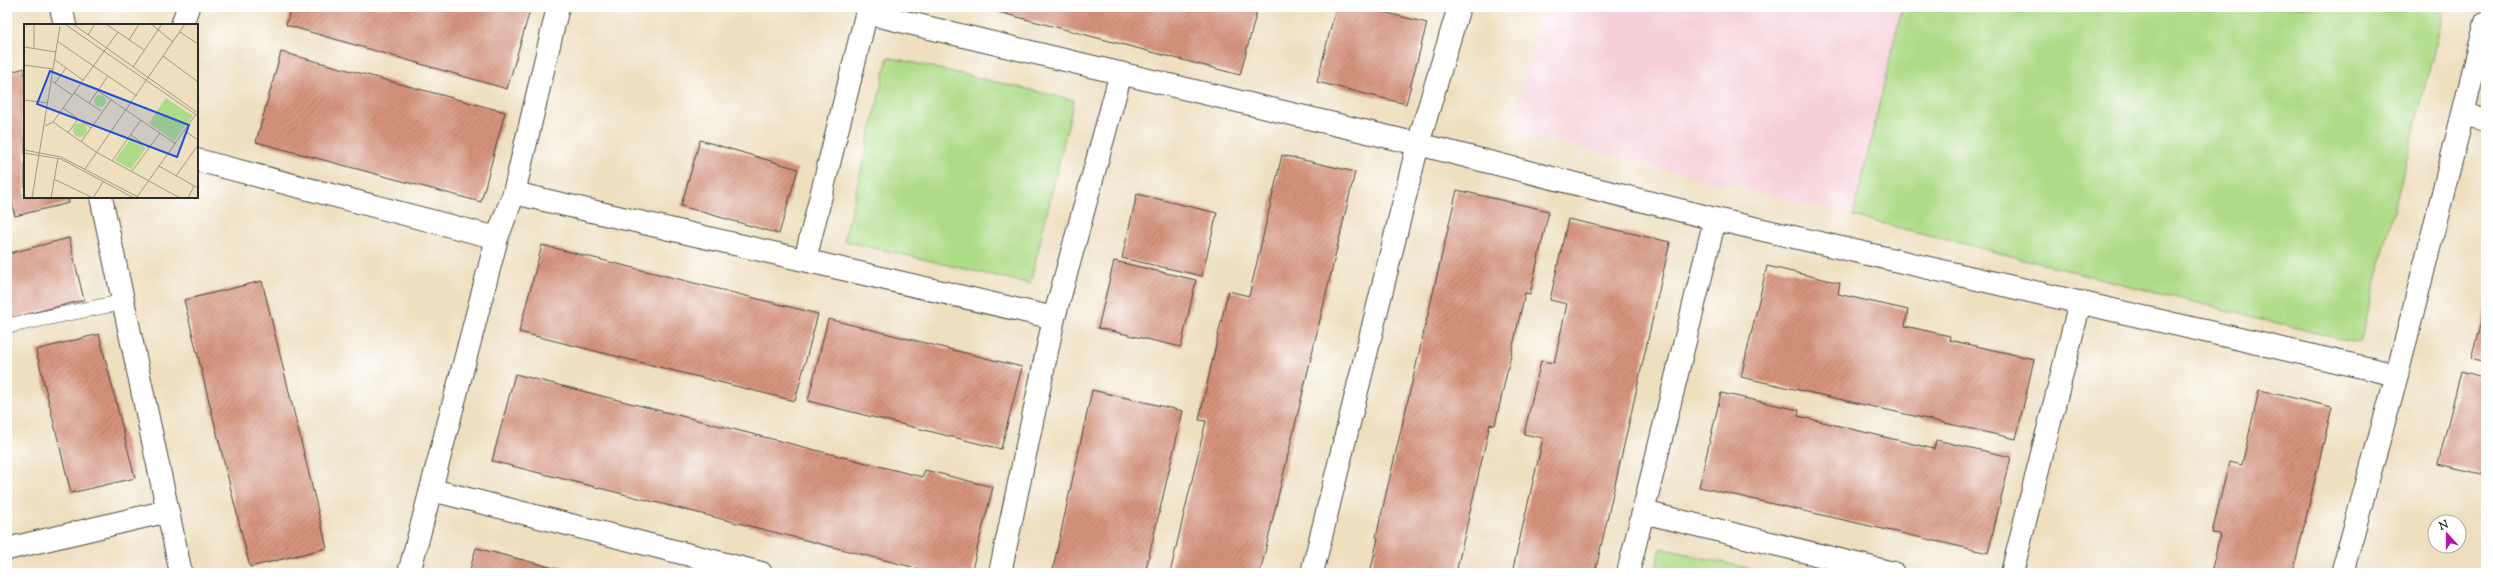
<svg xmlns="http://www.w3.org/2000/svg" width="2493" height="580" viewBox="0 0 2493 580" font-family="'Sorts Mill Goudy',serif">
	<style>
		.built { fill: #f6cfd8 }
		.park { fill: #aedb87; stroke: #6c8359 }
		.building { fill: url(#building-hatch) }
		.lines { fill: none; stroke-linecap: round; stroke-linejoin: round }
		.service-casing { stroke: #484641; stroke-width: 16 }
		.minor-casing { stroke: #484641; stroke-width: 24 }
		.service { stroke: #fff; stroke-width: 15 }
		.minor { stroke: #fff; stroke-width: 22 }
		.inset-road { fill: none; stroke: #a09784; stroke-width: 1 }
		.view { fill: #1d4ed8; fill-opacity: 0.15; stroke: #1d4ed8; stroke-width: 2 }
		.inset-edge { fill: none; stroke: #2b2b2b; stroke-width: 2 }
	</style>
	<defs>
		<pattern id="building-hatch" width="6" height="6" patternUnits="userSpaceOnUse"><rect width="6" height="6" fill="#d6937b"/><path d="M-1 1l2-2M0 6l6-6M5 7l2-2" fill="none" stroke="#ae7865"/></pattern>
	</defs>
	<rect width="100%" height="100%" fill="#fff"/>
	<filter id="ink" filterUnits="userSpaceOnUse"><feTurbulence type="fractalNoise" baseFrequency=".025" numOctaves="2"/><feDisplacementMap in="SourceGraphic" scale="8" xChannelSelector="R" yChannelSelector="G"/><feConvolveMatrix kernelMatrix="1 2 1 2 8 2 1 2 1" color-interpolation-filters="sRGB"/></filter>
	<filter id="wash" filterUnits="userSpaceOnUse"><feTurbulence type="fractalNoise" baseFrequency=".012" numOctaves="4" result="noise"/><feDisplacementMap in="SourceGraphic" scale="16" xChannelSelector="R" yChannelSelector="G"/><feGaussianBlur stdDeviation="0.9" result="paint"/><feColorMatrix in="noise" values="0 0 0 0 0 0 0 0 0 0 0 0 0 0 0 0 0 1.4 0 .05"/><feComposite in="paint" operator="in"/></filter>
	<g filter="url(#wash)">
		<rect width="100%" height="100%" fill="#eedfbf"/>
		<path class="built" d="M 1541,7 L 1902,7 L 1853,216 L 1511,131 Z"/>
		<path class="park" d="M 1902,7 L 2445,7 L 2360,344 L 1853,216 Z
			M 888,57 L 1074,100 L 1030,284 L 844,241 Z
			M 1661,548 L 1768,573 L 1655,573 Z"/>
		<g id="blocks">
			<path class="building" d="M 291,7 L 531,7 L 507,89 L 286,25 Z
				M 979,7 L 1258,7 L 1240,75 Z
				M 1336,7 L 1363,7 L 1427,23 L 1406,104 L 1317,82 Z
				M 281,52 L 505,112 L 481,202 L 256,142 Z
				M 25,68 L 25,197 L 68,197 L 69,203 L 15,216 L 7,185 L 7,73 Z
				M 700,140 L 798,169 L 779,234 L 681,206 Z
				M 1282,155 L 1355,172 L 1260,573 L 1170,573 L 1206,421 L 1199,420 L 1228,291 L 1249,296 Z
				M 1457,190 L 1549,211 L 1530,294 L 1525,293 L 1495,425 L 1490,424 L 1456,573 L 1370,573 L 1378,538 L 1376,537 Z
				M 1137,194 L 1217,213 L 1202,276 L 1122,258 Z
				M 1568,219 L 1670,242 L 1595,573 L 1512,573 L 1543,438 L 1524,434 L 1541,361 L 1554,363 L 1567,304 L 1550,300 Z
				M 69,238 L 84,300 L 7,319 L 7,254 Z
				M 542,245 L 818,314 L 795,401 L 519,332 Z
				M 1114,261 L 1196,280 L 1181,347 L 1098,328 Z
				M 1767,266 L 1840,283 L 1838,294 L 1908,310 L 1905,326 L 1950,336 L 1949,340 L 2034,359 L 2016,439 L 1741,377 Z
				M 262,281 L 327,548 L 250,567 L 184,300 Z
				M 2486,305 L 2486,362 L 2471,358 Z
				M 828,319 L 1022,367 L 1001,449 L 808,401 Z
				M 99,334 L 135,478 L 71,493 L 36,350 Z
				M 2461,371 L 2486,378 L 2486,475 L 2438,464 Z
				M 515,374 L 922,477 L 925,470 L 993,487 L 971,573 L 936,573 L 492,461 Z
				M 1092,390 L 1183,411 L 1145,573 L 1052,573 Z
				M 2259,390 L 2332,407 L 2293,573 L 2211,573 L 2220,534 L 2212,533 L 2229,462 L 2242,465 Z
				M 1721,393 L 1799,410 L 1798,416 L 1934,449 L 1936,440 L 2011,457 L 1988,553 L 1699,487 Z
				M 476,548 L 570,572 L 569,573 L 469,573 Z"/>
		</g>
	</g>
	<g filter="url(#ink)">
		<use href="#blocks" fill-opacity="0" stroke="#484641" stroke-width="1"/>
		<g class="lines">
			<g class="service-casing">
				<path id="service" d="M 7,326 L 123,302"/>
			</g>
			<g class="minor-casing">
				<path id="minor" d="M 61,7 L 65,25
					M 867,13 L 1418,144 L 1715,219 L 2397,375
					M 182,25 L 188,7
					M 2463,114 L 2486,120
					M 197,160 L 497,238
					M 514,193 L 1054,318
					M 101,197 L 181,573
					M 805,260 L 868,7
					M 432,490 L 761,573
					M 1643,512 L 1893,573
					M 7,549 L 168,511
					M 409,573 L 497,238 L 514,193 L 558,7
					M 1000,573 L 1054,318 L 1121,73
					M 1312,573 L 1418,144 L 1459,7
					M 1628,573 L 1715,219
					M 2012,573 L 2080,302
					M 2342,573 L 2397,375 L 2486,22"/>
			</g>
			<use href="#service" class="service"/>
			<use href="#minor" class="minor"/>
		</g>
	</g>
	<g transform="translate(24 24)">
		<rect width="174" height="174" fill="#eedfbf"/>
		<path d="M70 77a6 6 0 1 1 12 0a6 6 0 1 1-12 0ZM 142,74 L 169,92 L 150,117 L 125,99 ZM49 106a7 7 0 1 1 14 0a7 7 0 1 1-14 0ZM 107,114 L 122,124 L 107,145 L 91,136 Z" fill="#aedb87"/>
		<path class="inset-road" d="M 10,0 L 10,25M 49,0 L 174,89M 82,0 L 120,26M 127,0 L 149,18M 42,1 L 174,92M 156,8 L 174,20M 64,11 L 71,0M 105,16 L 115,0M 33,17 L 113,72M 0,23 L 32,28M 139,32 L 174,58M 31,36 L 59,56M 0,41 L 29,45M 109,43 L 138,0M 28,57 L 48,71M 31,59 L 42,44M 74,67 L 152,120M 50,69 L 77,87M 0,76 L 24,79M 65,79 L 84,52M 39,84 L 67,104M 29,98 L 72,128 L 156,174M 21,102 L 29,98 L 94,8M 161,107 L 174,116M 44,109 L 54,95M 107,111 L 125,124M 57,118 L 87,76M 0,126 L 37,133 L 116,174M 0,129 L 37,135 L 110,174M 88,137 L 117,96M 135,142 L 174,164M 61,145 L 161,0M 108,147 L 136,109M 152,152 L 174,121M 30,155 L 69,174M 113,173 L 172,90M 8,174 L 36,2M 27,174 L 34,134M 69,174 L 79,158M 164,174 L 170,162"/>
		<path class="view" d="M 26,47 L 165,101 L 153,133 L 13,80 Z"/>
		<rect width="174" height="174" class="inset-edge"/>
	</g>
	<rect width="2493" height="580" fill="none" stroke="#fff" stroke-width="24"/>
	<g transform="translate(2447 534) rotate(339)"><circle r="19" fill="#ffffff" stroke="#aaaaaa"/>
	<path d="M0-3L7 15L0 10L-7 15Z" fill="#b5179e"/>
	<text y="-6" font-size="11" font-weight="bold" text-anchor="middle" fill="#2b2b2b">N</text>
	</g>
</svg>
